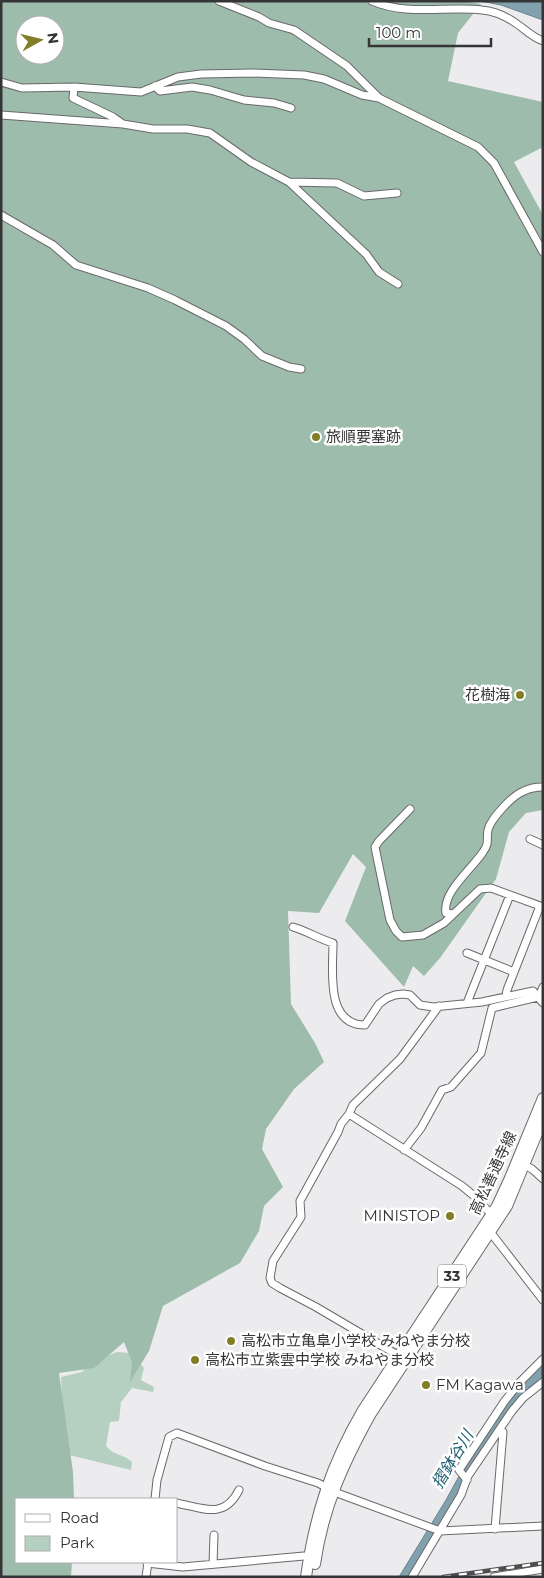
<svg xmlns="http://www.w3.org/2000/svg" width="544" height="1578" viewBox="0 0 544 1578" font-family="Montserrat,'Noto Sans JP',sans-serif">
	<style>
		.green { fill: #b5cfc1 }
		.forest { fill: #9ebcab; fill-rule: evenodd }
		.water { fill: #80a1ad; stroke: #6a818a }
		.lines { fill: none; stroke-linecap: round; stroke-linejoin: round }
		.minor-casing { stroke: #69696c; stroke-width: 9 }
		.primary-casing { stroke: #69696c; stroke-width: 12 }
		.minor { stroke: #fff; stroke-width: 7 }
		.primary { stroke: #fff; stroke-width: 10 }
		.rail-casing { stroke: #4e4e51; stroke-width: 4.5 }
		.rail { stroke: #fff; stroke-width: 2.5; stroke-dasharray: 8; stroke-linecap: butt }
		.poi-dot { fill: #817e26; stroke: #fff; stroke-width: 2 }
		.labels { text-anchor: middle; stroke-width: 5; stroke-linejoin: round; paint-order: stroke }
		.shield { fill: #fff; stroke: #727273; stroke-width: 1 }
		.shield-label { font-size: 14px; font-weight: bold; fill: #353537 }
		.poi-label { font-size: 15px; fill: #353537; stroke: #fff; text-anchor: start }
		.street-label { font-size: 15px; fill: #353537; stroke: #fff }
		.water-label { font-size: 16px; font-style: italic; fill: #1f5f73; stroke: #fff }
	</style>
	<rect width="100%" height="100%" fill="#ececef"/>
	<path class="green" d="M 117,1352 L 131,1353 L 144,1368 L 141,1380 L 154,1387 L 153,1392 L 132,1388 L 121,1402 L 119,1421 L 110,1422 L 106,1446 C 116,1457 122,1453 132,1462 L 131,1470 L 65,1454 L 61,1377 L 82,1372 L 93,1361 Z"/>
	<path class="forest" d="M 1,1 L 461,1 L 481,4 L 458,33 L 448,81 L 543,102 L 543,147 L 514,162 L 543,215 L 543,810 L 526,813 L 509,832 L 496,879 L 440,958 L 424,976 L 413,966 L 404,987 L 345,921 L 366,867 L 353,854 L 319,913 L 288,911 L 291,1004 L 315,1043 L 324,1062 L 294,1089 L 266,1129 L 262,1149 L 283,1187 L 264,1206 L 259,1231 L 240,1263 L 163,1306 L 149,1351 L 130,1382 L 132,1362 L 124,1342 L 94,1368 L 59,1373 L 73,1472 L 74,1499 L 16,1499 L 16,1562 L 72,1562 L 71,1577 L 1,1577 ZM 25,25 L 55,25 L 55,55 L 25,55 Z"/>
	<path class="water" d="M 480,1 L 543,1 L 543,20 L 501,5 Z
		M 543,1363 L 543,1377 L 521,1395 L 473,1464 L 457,1495 L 408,1577 L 399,1577 L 446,1500 L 463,1469 L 503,1407 L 526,1378 Z"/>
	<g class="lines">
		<g class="minor-casing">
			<path id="minor" d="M 219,1 L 259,17 L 269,23 L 294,30 L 347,66 L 379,98 L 478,147 L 494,163 L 543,252
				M 372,1 C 406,16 446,6 482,10 C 494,11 505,16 514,22 C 524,28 531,37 543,41
				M 1,82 L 22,88 L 74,87 L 141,92 L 178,77 L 201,74 L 252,73 L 304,75 L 324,79 L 362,95 L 379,98
				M 155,86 L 160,91 L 192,87 L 210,90 L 244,100 L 274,103 L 291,108
				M 74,87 L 73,98 L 113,117 L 123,124 L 153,129 L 187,129 L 210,133 L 251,162 L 289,182 L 366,254 L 379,272 L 398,284
				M 1,115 L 123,124
				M 289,182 L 337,183 L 364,196 L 397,193
				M 1,215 L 53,245 L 76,265 L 148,288 L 175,300 L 226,326 L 244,339 L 262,356 L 289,367 L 301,369
				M 410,809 L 379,841 L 375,847 L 390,920 L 396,931 L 402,937 L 423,935 L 444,923 L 480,889 L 491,888 L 543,907
				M 530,839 L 543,845
				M 453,914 L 446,913 C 442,892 472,869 483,852 C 490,842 486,840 488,830 C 491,818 513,795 524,791 C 530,788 536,787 543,787
				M 293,927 C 307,931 319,939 333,943 C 333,970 325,1025 365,1025 L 379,1004 L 387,998 L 395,995 L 403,994 L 410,995 L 420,1005 L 433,1007 L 482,1002 L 533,991 L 543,1003
				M 467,953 L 514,972
				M 506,996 L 507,990 L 540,906
				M 539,997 L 543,987
				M 467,1003 L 510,895
				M 349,1114 L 353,1105 L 400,1059 L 439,1006
				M 404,1150 L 421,1128 L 442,1090 L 451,1087 L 481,1053 L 492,1008 L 542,996
				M 524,1165 L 532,1169 L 543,1179
				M 491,1233 L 543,1300
				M 401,1357 L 316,1307 L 280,1288 L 272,1283 L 270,1278 L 273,1261 L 301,1217 L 300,1201 L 338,1132 L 341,1124 L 349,1114 L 462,1186 L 473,1195 L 492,1215
				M 467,1480 L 459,1470 L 504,1402 L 519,1383 L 543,1359
				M 155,1499 L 157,1480 L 169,1437 L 177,1433 L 265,1466 L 318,1483 L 337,1493 L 440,1531 L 543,1526
				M 176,1503 C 203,1508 224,1520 239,1490
				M 495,1529 L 503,1432 L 500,1429
				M 147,1563 L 183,1567 L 304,1556
				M 213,1564 L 214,1535
				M 146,1577 L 148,1562
				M 412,1577 L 461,1495 L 468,1476 L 512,1411 L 523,1398 L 543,1382
				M 494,1577 L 543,1569"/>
		</g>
		<g class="primary-casing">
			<path id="primary" d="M 315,1564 C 323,1508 343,1464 370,1415 L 507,1206 L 543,1119
				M 306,1577 C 315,1514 331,1465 363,1410 L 497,1206 L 510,1178 L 543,1098"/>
		</g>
		<use href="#minor" class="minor"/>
		<use href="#primary" class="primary"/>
		<g class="rail-casing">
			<path id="rail" d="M 443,1577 L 543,1563"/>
		</g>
		<use href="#rail" class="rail"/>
	</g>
	<g class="poi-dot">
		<circle cx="316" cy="437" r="5"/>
		<circle cx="520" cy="695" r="5"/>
		<circle cx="450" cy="1216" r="5"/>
		<circle cx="231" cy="1341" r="5"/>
		<circle cx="195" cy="1360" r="5"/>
		<circle cx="426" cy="1385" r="5"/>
	</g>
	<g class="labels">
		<rect class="shield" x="438" y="1264.5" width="28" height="23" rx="4"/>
		<g class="shield-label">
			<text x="452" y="1281">33</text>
		</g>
		<g class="poi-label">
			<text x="326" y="442">旅順要塞跡</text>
			<text x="510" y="700" text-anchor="end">花樹海</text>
			<text x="440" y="1221" text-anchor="end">MINISTOP</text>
			<text x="241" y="1346">高松市立亀阜小学校 みねやま分校</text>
			<text x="205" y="1365">高松市立紫雲中学校 みねやま分校</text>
			<text x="436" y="1390">FM Kagawa</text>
		</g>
		<g class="street-label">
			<text transform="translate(493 1173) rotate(-65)" y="5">高松善通寺線</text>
		</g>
		<g class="water-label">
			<text transform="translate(452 1459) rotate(-59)" y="6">摺鉢谷川</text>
		</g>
	</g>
	<rect width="544" height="1578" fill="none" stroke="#353537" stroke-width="5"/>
	<rect x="15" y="1498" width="162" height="65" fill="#ffffff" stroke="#aeaeaf"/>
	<rect x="25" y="1514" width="25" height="8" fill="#ffffff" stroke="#aeaeaf"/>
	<text x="60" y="1523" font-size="15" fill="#353537">Road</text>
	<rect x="25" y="1536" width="25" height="15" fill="#b5cfc1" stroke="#aeaeaf"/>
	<text x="60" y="1548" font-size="15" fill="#353537">Park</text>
	<g transform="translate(40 40) rotate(82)"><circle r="24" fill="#ffffff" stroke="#aeaeaf"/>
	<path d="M0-4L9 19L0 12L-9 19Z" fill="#817e26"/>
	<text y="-8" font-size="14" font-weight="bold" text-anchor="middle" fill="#353537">N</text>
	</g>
	<path d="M369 38v8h122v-8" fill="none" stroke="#353537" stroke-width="2.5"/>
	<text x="376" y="38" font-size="15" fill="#353537" stroke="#ffffff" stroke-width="4" paint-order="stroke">100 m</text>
</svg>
